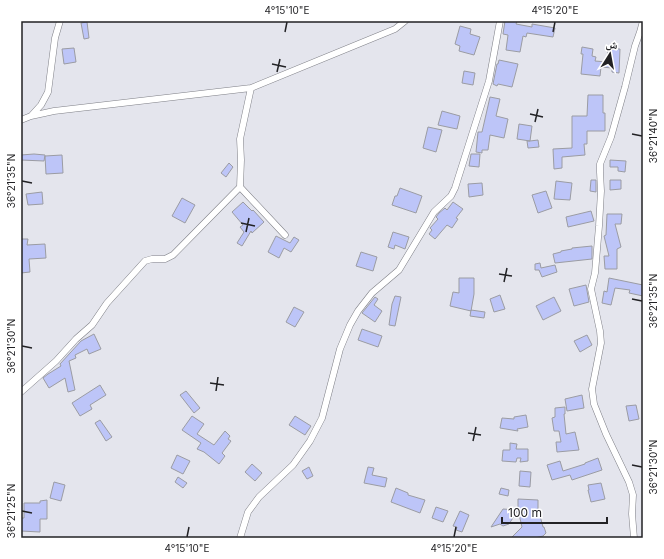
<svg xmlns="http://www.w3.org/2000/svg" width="664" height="559" viewBox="0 0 664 559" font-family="Inter,'Noto Naskh Arabic',sans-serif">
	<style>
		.building { fill: #bdc5f8; stroke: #9b9ca3 }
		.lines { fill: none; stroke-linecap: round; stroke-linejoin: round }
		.street-casing { stroke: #7e7f86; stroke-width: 7 }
		.street { stroke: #fff; stroke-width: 6 }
		.ticks { fill: none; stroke: #222225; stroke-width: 1.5 }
		.neatline { fill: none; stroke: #222225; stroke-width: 1.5 }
		.ticks-label { font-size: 10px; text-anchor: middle; fill: #222225 }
	</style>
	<rect width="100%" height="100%" fill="#e4e5ed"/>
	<path class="building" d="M 505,21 L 517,21 L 516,24 L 532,27 L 532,24 L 555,28 L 553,37 L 527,33 L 526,37 L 523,36 L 520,52 L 506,50 L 508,35 L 503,34 Z
		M 87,22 L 89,38 L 84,39 L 81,23 Z
		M 460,26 L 471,29 L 470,34 L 480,37 L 474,55 L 459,51 L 460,46 L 455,44 Z
		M 582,47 L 593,49 L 592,56 L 596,57 L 595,61 L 607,62 L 608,49 L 620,49 L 619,73 L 612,72 L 612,68 L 601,67 L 600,76 L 581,74 L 583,54 L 581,54 Z
		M 74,48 L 76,62 L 64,64 L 62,49 Z
		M 499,60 L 518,64 L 512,87 L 498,84 L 497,86 L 493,84 L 497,64 L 498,64 Z
		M 464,71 L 475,73 L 473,85 L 462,83 Z
		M 588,95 L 603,95 L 603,113 L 605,113 L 605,131 L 587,131 L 587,144 L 584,144 L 585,155 L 562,157 L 562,168 L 554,169 L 553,149 L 572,148 L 572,116 L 587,116 Z
		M 490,97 L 500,99 L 496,116 L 508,119 L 504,138 L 490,135 L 488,150 L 482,150 L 482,153 L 476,152 L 478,132 L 482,132 Z
		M 442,111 L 460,116 L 457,129 L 438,125 Z
		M 519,124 L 532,126 L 530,141 L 538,140 L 539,147 L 528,148 L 527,141 L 530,141 L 517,139 Z
		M 428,127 L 442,130 L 436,152 L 423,148 Z
		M 34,154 L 45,155 L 44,161 L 21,160 L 21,155 Z
		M 471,154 L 480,154 L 479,167 L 469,166 Z
		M 62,155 L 63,173 L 46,174 L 45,156 Z
		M 610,160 L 626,161 L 625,172 L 618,171 L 618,167 L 610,167 Z
		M 229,163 L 233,167 L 226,177 L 221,173 Z
		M 591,180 L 596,180 L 596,192 L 590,191 Z
		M 610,180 L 621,180 L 621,189 L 610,190 Z
		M 556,181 L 572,183 L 570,200 L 554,199 Z
		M 482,183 L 483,195 L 469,197 L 468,184 Z
		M 400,188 L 422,196 L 416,213 L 392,205 L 395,196 L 397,196 Z
		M 546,191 L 552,208 L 538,213 L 532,195 Z
		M 42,192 L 43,204 L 28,205 L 26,194 Z
		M 182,198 L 195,205 L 185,223 L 172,216 Z
		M 243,202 L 252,211 L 253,210 L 264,222 L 252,233 L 251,231 L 242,246 L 237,243 L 244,232 L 240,227 L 243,225 L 232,212 Z
		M 453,202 L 463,209 L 456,218 L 458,219 L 452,228 L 447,225 L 435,239 L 429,234 L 432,230 L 430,228 L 438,219 L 436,217 L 439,213 L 445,208 L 447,210 Z
		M 591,211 L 594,221 L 568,227 L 566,217 Z
		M 607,214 L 622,214 L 621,224 L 615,224 L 621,247 L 617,249 L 617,269 L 605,269 L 604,256 L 609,256 L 604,236 L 606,235 Z
		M 393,232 L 409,237 L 405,249 L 395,245 L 394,249 L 388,247 Z
		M 276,236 L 290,243 L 294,237 L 299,240 L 291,252 L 284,248 L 279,258 L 268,252 Z
		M 21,239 L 28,239 L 27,245 L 45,244 L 46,258 L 29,259 L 30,272 L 21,273 Z
		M 592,246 L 592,259 L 555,263 L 553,254 L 561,252 L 561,251 L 572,249 L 572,248 Z
		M 361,252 L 377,257 L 373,271 L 356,266 Z
		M 540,263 L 541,268 L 555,265 L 557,272 L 542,277 L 539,270 L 535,270 L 535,264 Z
		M 459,278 L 474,278 L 474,294 L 471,311 L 450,306 L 453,292 L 459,293 Z
		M 609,278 L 643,285 L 643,296 L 629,293 L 630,290 L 615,288 L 611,305 L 602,303 L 604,291 L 607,292 Z
		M 586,285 L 589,302 L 574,306 L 569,289 Z
		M 500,295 L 505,309 L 494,312 L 490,299 Z
		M 395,296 L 401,297 L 395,326 L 389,325 L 392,304 Z
		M 375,297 L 378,299 L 374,305 L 382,311 L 375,322 L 362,313 Z
		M 554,297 L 561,311 L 543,320 L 536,306 Z
		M 294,307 L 304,312 L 295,327 L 286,322 Z
		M 471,310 L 485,312 L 484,318 L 470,316 Z
		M 362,329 L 382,336 L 378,347 L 358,340 Z
		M 94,334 L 101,349 L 89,354 L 87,349 L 75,355 L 76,358 L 69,361 L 75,390 L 68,392 L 65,378 L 49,388 L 43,378 L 48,374 L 61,366 L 60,364 L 81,341 Z
		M 587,335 L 592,345 L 580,352 L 574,341 Z
		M 100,385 L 106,395 L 90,405 L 92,409 L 80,416 L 72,403 Z
		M 186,391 L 200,408 L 194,413 L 180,395 Z
		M 582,395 L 584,408 L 567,411 L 565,399 Z
		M 636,405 L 639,419 L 629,421 L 626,406 Z
		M 565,407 L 565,414 L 564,414 L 566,434 L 575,432 L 579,450 L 557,452 L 556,442 L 561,442 L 559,431 L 554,431 L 552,418 L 555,417 L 555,408 Z
		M 526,415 L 528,427 L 517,429 L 518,431 L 500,428 L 502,418 L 514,419 L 514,417 Z
		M 192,416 L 204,424 L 197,434 L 214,445 L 225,431 L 230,436 L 228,439 L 231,441 L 222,453 L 225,456 L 219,464 L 204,452 L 197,449 L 201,443 L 182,430 Z
		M 295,416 L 311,426 L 305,435 L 289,425 Z
		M 100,420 L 112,437 L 106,441 L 95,423 Z
		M 510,443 L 517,444 L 516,449 L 528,449 L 528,461 L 520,462 L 521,458 L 517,458 L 516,462 L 502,461 L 503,450 L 510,450 Z
		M 177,455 L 190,461 L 183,474 L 171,468 Z
		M 598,458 L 602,470 L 572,480 L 570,475 L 552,480 L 547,465 L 560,461 L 563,471 L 585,464 L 585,463 Z
		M 252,464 L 262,473 L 255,481 L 245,472 Z
		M 309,467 L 313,476 L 307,479 L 302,471 Z
		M 368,467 L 374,468 L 372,475 L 387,478 L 385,487 L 364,483 Z
		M 520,471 L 531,472 L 530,487 L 519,486 Z
		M 178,477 L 187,483 L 183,488 L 175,482 Z
		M 54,482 L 65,485 L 61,501 L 50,498 Z
		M 601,483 L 605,499 L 591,502 L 588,490 L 589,490 L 588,485 Z
		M 396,488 L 408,493 L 408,495 L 425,500 L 420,513 L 391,502 Z
		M 501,488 L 509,490 L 508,496 L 499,494 Z
		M 518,499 L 538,500 L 538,512 L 539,512 L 543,527 L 544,527 L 546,533 L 543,536 L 535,538 L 511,538 L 522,527 L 518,510 L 509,524 L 503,526 L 500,524 L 491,527 L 503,509 L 518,510 Z
		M 47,500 L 47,519 L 40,519 L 40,532 L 21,531 L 21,518 L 24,518 L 24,503 L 40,503 L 40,501 Z
		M 436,507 L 448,511 L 443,522 L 432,518 Z
		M 460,511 L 469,515 L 462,532 L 456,530 L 457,527 L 453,526 Z"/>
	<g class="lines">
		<g class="street-casing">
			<path id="street" d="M 251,88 L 240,139 L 241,160 L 240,187 L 285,235
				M 31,116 L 54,111 L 251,88 L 395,29 L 405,21
				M 21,120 L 31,116 L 41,105 L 48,92 L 55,38 L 60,21
				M 21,392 L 56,361 L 76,339 L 92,325 L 107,303 L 145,261 L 152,259 L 165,259 L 173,255 L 240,187
				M 240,538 L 248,512 L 259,497 L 293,465 L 310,441 L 322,418 L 340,349 L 350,325 L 358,311 L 372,293 L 399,270 L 434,212 L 451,196 L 455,188 L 489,81 L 500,21
				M 634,538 L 632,514 L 633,495 L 629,482 L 606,434 L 594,404 L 592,389 L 601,343 L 600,331 L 591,289 L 595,273 L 599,226 L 601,191 L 600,172 L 600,164 L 611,137 L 625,87 L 635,46 L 640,32 L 643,21"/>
		</g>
		<use href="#street" class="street"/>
	</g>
	<path class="ticks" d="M 285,32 L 287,22M 553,32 L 555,22M 272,64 L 286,67M 277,72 L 280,59M 530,114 L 543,117M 535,122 L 538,109M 632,134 L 642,136M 22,181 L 32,183M 241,223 L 255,226M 246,232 L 249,218M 499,274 L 512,276M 504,282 L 507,268M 632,299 L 642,301M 22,346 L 32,348M 210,383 L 224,385M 216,391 L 218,377M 468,433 L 481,435M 473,441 L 476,427M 632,465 L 642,467M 22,511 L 32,513M 187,537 L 189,527M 454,537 L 456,527"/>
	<rect width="664" height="559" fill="none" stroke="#ffffff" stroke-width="44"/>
	<g transform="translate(610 54) rotate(11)" stroke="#ffffff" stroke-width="3" paint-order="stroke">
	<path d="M0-3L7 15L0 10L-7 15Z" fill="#222225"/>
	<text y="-6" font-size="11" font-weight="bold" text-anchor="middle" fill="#222225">ش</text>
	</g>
	<path d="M502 517v6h105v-6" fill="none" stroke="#222225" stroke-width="2"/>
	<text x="508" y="517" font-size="12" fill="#222225" stroke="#ffffff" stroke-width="3" paint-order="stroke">100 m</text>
	<rect x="22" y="22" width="620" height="515" class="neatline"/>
	<g class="ticks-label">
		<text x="287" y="14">4°15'10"E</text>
		<text x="555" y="14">4°15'20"E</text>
		<text transform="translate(653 136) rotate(-90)" y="4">36°21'40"N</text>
		<text transform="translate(11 181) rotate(-90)" y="4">36°21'35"N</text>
		<text transform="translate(653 301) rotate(-90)" y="4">36°21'35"N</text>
		<text transform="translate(11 346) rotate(-90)" y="4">36°21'30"N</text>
		<text transform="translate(653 467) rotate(-90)" y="4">36°21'30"N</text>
		<text transform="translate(11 511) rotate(-90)" y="4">36°21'25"N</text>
		<text x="187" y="552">4°15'10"E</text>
		<text x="454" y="552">4°15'20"E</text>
	</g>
</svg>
